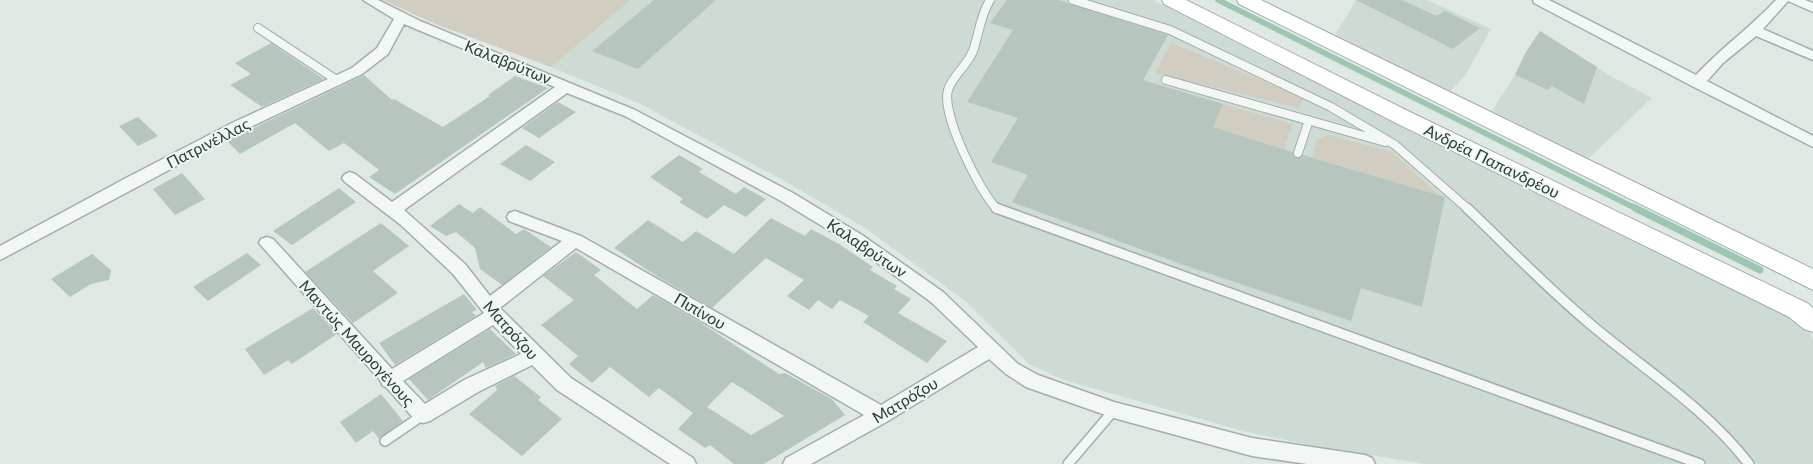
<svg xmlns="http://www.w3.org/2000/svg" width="1813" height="464" viewBox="0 0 1813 464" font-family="Lato,sans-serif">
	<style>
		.built { fill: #cedad4 }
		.green { fill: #d2cdc1 }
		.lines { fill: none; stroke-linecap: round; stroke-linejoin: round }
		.stream-far1 { stroke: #9cc7af; stroke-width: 5.5 }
		.stream { stroke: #9cc7af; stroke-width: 7 }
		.building { fill: #b7c5bf; fill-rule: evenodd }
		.service-far1-casing { stroke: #a2afa9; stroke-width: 10 }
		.service-casing { stroke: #a2afa9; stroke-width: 12 }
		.minor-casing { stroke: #a2afa9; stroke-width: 3 }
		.secondary-casing { stroke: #a2afa9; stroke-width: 2 }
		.service-far1 { stroke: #f2f7f5; stroke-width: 8 }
		.service { stroke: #f2f7f5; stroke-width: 9 }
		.minor { fill: #f2f7f5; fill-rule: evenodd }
		.secondary { fill: #fff; fill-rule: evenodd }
		.labels { text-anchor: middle; stroke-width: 4; stroke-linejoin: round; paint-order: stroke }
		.street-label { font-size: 16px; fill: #293f36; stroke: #eff6f3 }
	</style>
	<rect width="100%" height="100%" fill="#e0e8e4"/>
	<path class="built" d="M 631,0 L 1153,0 L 1455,154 L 1591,217 L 1794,318 L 1809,331 L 1813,339 L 1813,464 L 1426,464 L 1314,446 L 1243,431 L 1064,380 L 1029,364 L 964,300 L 865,228 L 790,184 L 640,104 L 551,67 Z
		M 1356,0 L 1427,0 L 1491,29 L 1464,77 L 1450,92 L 1335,35 Z
		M 1540,31 L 1607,74 L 1652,98 L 1588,159 L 1492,111 L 1515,75 L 1526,52 Z"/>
	<path class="green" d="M 383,0 L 631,0 L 551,67 L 435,24 Z
		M 1171,43 L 1304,98 L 1299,108 L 1155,73 Z
		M 1223,104 L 1292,124 L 1284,149 L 1213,127 Z
		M 1328,135 L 1392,152 L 1440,196 L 1312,157 L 1317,139 Z"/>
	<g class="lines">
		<path class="stream-far1" d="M 1218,0 L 1637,209"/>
		<path class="stream" d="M 1635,208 L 1760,270"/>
	</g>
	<path class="building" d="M 654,0 L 716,0 L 638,69 L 592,51 Z
		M 1007,0 L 1058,0 L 1168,35 L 1143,80 L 1223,104 L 1213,127 L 1293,152 L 1294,156 L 1297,158 L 1303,155 L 1445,197 L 1422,307 L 1361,288 L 1351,321 L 1181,264 L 1012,202 L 1028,175 L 991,162 L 1018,118 L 967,102 L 1013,30 L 990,23 Z
		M 1356,0 L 1402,0 L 1436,16 L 1445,11 L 1480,28 L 1453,49 Z
		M 1540,31 L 1597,67 L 1584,104 L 1552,86 L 1548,90 L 1515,75 L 1526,52 Z
		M 271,43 L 324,79 L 262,107 L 230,85 L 251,74 L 235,63 Z
		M 364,75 L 392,100 L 394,99 L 443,127 L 490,96 L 488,95 L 515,76 L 548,88 L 395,194 L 369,177 L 379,170 L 344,143 L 329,151 L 295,123 L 240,154 L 227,141 Z
		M 558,102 L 576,112 L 539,138 L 522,128 Z
		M 138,117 L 158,136 L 138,146 L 119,126 Z
		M 526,145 L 555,162 L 530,181 L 500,164 Z
		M 679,155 L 703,169 L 699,172 L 736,194 L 744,187 L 766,199 L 746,217 L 724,205 L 707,219 L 679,202 L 683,199 L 650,177 Z
		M 182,173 L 205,199 L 175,215 L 153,189 Z
		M 339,188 L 356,202 L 292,245 L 273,231 Z
		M 459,204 L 473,213 L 480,207 L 516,234 L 524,229 L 551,247 L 502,285 L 480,269 L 475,248 L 456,232 L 446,236 L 430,226 Z
		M 771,218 L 805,236 L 811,229 L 839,244 L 873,267 L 870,270 L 897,286 L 894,289 L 911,299 L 898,313 L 947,341 L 927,363 L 863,322 L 869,316 L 840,300 L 832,309 L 818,300 L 809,310 L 787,296 L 804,280 L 766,258 L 712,308 L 655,275 L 614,248 L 648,220 L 683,242 L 696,231 L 734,254 Z
		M 381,223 L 409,246 L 373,271 L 398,293 L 353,323 L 305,272 Z
		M 576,252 L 601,270 L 594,275 L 637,309 L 653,295 L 698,321 L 779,374 L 785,373 L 832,399 L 845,415 L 764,464 L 734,464 L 710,445 L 705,448 L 678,429 L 693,413 L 659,388 L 649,397 L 610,367 L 592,383 L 569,364 L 578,356 L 541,325 L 574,300 L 543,276 ZM 732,382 L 757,398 L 784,416 L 751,435 L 707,407 Z
		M 247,253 L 261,265 L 208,301 L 193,287 Z
		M 92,254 L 111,270 L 109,280 L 91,284 L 70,297 L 51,279 Z
		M 464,294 L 477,310 L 472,312 L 476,316 L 395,365 L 379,343 Z
		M 313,308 L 337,334 L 292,364 L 288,360 L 264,375 L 245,349 Z
		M 490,329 L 516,354 L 486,368 L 483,362 L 428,400 L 409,379 Z
		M 514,376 L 541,397 L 538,400 L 562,419 L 522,456 L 469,414 L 497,390 L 495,386 Z
		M 381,394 L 403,421 L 379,439 L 373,431 L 356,443 L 340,422 Z"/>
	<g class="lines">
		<g class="service-far1-casing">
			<path id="service-far1" d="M 990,0 C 980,16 979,34 973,51 C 967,66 953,75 948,90 C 941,114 979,191 997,209
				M 1073,0 L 1170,30 L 1331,107 L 1395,145 L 1468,209
				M 258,28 L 338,81
				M 1166,80 L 1385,142
				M 1298,153 L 1309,120"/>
		</g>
		<g class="service-casing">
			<path id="service" d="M 996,208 L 1700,464
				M 1467,208 C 1507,246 1546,287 1589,323 C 1642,368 1706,408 1749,464
				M 385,441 L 423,415
				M 1068,464 L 1114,410"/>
		</g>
		<g class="minor-casing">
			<path id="minor" d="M 363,0 L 378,0 L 420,21 L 635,110 L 793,193 L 862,235 L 943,292 L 1018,364 L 1038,375 L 1114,402 L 1252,438 L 1365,455 L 1372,458 L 1375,464 L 1307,464 L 1252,456 L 1114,418 L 1026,387 L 1006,374 L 989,359 L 888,421 L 811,464 L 783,464 L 786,458 L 864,415 L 576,248 L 500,308 L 571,378 L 693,458 L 696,464 L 670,464 L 557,390 L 532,365 L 478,392 L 430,421 L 423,423 L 416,421 L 386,387 L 383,386 L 380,380 L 259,243 L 261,239 L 267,237 L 273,239 L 392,369 L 484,313 L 453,274 L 401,225 L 345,182 L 342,178 L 345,174 L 350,172 L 355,174 L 392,202 L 555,87 L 404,24 L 388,54 L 362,74 L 244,130 L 0,260 L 0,246 L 126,178 L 234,122 L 352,68 L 377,48 L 394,19 ZM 567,93 L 625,116 L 781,201 L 850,243 L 931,302 L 978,347 L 881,405 L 581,236 L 515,211 L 509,213 L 507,217 L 509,221 L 562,241 L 490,296 L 465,264 L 404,210 ZM 493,325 L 521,354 L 464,380 L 425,404 L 403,381 Z
				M 1533,0 L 1549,0 L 1696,75 C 1721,48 1751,27 1776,0 L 1805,0 L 1813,3 L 1813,12 L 1788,1 L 1763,29 L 1813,51 L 1813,60 L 1756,36 L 1723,63 L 1707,81 L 1813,136 L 1813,147 L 1692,86 L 1534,3 Z"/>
		</g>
		<g class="secondary-casing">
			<path id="secondary" d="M 1162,0 L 1186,0 L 1412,113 L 1807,303 L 1813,308 L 1813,332 L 1804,329 L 1789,317 L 1396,123 L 1164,4 Z
				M 1237,0 L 1261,0 L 1813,269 L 1813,290 L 1239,4 Z"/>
		</g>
		<use href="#service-far1" class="service-far1"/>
		<use href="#service" class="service"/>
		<use href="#minor" class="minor"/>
		<use href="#secondary" class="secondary"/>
	</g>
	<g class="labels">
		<g class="street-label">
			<text transform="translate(508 62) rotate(22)" y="6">Καλαβρύτων</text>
			<text transform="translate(208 143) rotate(-27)" y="6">Πατρινέλλας</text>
			<text transform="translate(1492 161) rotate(26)" y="6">Ανδρέα Παπανδρέου</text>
			<text transform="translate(867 248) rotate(34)" y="6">Καλαβρύτων</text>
			<text transform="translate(700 311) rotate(30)" y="6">Πιπίνου</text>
			<text transform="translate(511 330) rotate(48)" y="6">Ματρόζου</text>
			<text transform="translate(357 343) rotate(48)" y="6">Μαντώς Μαυρογένους</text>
			<text transform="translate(905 400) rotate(-31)" y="6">Ματρόζου</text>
		</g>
	</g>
</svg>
